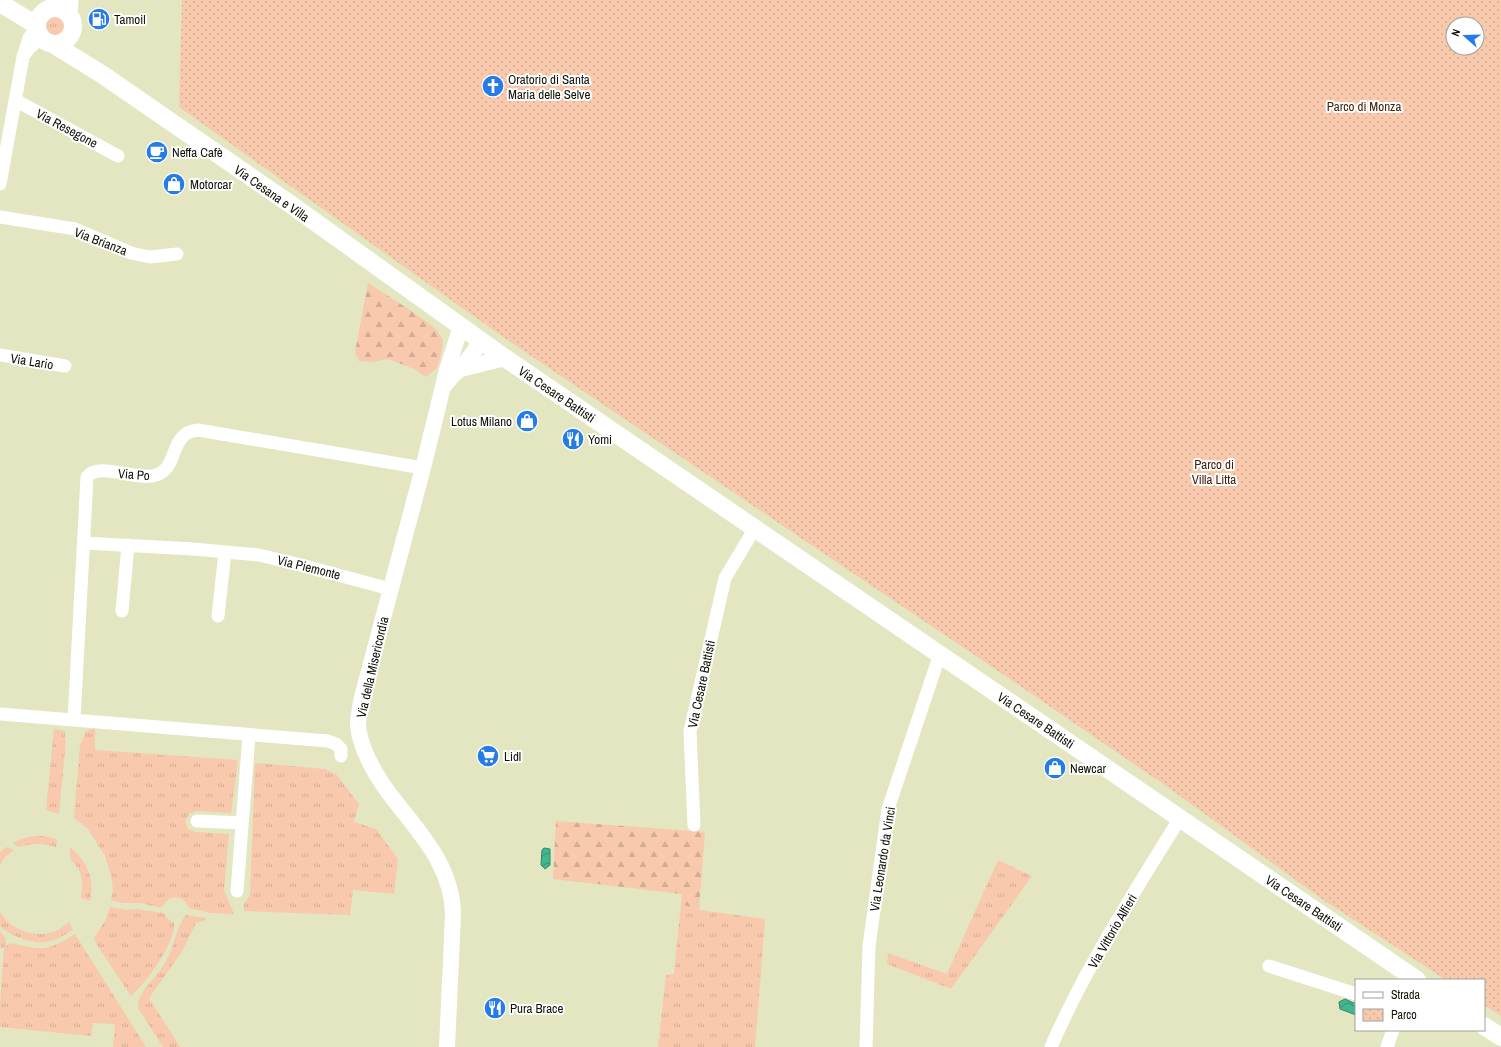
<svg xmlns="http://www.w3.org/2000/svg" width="1501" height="1047" viewBox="0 0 1501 1047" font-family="'Archivo Narrow',sans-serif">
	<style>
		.grass { fill: url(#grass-tufts) }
		.forest { fill: url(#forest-firs) }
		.park { fill: url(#park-dots); fill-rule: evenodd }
		.water { fill: url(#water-waves); stroke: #348467 }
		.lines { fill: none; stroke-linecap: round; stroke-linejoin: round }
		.minor { stroke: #fff; stroke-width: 13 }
		.tertiary { stroke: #fff; stroke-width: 16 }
		.secondary { stroke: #fff; stroke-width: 18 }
		.labels { text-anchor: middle; stroke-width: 4; stroke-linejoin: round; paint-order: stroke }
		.poi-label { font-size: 13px; fill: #121306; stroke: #fff; text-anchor: start }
		.park-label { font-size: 13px; fill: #41220c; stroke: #fff }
		.street-label { font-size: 13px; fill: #121306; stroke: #fff }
	</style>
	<defs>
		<pattern id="grass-tufts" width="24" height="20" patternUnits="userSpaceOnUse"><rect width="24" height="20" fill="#f8c9ad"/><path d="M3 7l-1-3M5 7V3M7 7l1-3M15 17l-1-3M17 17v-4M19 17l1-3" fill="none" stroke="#d4ac93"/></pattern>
		<pattern id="forest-firs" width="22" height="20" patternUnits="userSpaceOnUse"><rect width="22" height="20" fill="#f8c9ad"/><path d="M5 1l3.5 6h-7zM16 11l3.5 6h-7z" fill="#d4ac93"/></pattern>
		<pattern id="park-dots" width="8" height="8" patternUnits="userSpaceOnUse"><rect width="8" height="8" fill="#f8c9ad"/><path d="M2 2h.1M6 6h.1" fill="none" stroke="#d4ac93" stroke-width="1.8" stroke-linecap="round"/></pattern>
		<pattern id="water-waves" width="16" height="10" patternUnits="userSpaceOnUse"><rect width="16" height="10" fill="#42b591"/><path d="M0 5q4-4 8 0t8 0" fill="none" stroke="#369274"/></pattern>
	</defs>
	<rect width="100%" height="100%" fill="#e3e6c1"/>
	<path class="grass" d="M44 26a10 10 0 1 1 20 0a10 10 0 1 1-20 0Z
		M 95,728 L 95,750 L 238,760 L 231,813 L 197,811 L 189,814 L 185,821 L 188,829 L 196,832 L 229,834 L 224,890 L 234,914 L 211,913 L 189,908 C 185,899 178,895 169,899 L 161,908 L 141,903 L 122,903 L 111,900 L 113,890 L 111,875 L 105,856 L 88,829 L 74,818 L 80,745 L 86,731 Z
		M 54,729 L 65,731 L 65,740 L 66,741 L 59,814 L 46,810 Z
		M 255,763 L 325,769 L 336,774 L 359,804 L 354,822 L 376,829 L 398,859 L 394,894 L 353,890 L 350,915 L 244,911 L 244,904 L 250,895 Z
		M 34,836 L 44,836 L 57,839 L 56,847 C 42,843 32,843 18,847 L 13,843 L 21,839 Z
		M 7,847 L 14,850 L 4,858 L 0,866 L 0,852 Z
		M 70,847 C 87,861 95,879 90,901 L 81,898 C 82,890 83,881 80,872 C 74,859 69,865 70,847 Z
		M 998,860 L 1032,876 L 951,989 L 887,964 L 888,953 L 947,974 Z
		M 681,904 L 699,910 L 765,919 L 755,1047 L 658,1047 L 666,975 L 674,974 Z
		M 110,907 L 126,910 L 136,909 L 164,913 L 167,918 L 174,923 C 176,943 146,983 131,996 L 97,945 L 94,938 L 105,921 Z
		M 0,912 C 11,931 36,939 56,931 C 60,929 65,925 69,922 L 73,930 C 64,935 56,940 47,942 C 32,944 10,936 0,926 Z
		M 186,915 L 206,918 L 206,920 L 196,923 L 181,953 L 149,998 L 180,1047 L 163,1047 L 138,1008 C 138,993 149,985 158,973 C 162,968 166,961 169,955 C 175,942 177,926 186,915 Z
		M 0,931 L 6,939 L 5,947 L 10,943 C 42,950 47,952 75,934 L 146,1047 L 113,1047 L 115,1024 L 93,1023 L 91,1036 L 0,1027 L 0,1004 L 4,948 L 0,948 Z"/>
	<path class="forest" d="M 368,283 L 410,310 L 436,329 L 443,340 L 441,354 L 437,368 L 426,377 L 414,369 L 388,359 L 372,362 L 359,361 L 355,352 Z
		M 556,821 L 705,832 L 699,910 L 681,904 L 682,894 L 553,879 Z"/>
	<path class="park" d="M 182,0 L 1501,0 L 1501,1016 L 1484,1005 L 1484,980 L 1446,980 L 1322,899 L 1169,788 L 979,658 L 506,339 L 179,107 ZM 1453,24 L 1477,24 L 1477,48 L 1453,48 Z"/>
	<path class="water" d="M 544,848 L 550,849 L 550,865 L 545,869 L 541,865 L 542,850 Z
		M 1345,999 L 1356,1004 L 1356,1015 L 1340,1009 L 1339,1002 Z"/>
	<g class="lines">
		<path class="minor" d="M 57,9 L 66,0
			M 71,18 L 72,0
			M 25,54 L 30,47 L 42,38
			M 15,100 L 118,156
			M 0,184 L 23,57 L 29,38 L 37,27
			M 0,217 L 75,229 L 131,253 L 150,257 L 177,254
			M 0,355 L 65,366
			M 84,543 L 193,549 L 259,555 L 301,565 L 390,589
			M 122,611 L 128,545
			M 218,616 L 225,552
			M 0,714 L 328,741 L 336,744 L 341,749 L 341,756
			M 74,720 L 87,477 C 99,461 138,482 156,475 C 180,467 168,433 198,430 L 423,468
			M 197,821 L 242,823
			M 694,825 L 690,731 L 725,578 L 755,528
			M 237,891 L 249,735
			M 1269,966 L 1356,994
			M 866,1047 L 869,946 L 888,809 L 940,654
			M 1051,1047 C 1086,966 1134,893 1180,818
			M 1387,1047 L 1393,1030"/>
		<path class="tertiary" d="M 461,369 L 475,350 L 480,340
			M 443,387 L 455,373 L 461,369 L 505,358
			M 447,1047 L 453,915 C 452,846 390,812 366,754 C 362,745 359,735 358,725 C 358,717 360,709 361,701 L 423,468 L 447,370 L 461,326"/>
		<path class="secondary" d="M 0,3 L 28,20 L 37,27
			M37 26a18 18 0 1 1 36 0a18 18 0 1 1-36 0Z
			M 53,44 L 103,75 L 290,204 L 505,358 L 1417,980
			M 1484,1026 L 1501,1037"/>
	</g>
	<defs>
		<g id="fuel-disc" transform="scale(1.15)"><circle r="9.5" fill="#257ce6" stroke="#fff"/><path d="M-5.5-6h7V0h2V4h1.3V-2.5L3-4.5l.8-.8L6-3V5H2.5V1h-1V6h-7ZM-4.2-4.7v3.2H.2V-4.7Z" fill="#fff"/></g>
		<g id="church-disc" transform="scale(1.15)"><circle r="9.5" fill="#257ce6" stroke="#fff"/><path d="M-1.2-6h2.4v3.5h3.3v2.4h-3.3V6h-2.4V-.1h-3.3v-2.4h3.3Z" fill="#fff"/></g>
		<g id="cafe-disc" transform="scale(1.15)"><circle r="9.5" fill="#257ce6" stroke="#fff"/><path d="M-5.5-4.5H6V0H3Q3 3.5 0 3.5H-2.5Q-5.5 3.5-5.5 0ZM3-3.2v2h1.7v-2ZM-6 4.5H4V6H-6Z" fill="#fff"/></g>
		<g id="shop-disc" transform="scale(1.15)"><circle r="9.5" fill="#257ce6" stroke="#fff"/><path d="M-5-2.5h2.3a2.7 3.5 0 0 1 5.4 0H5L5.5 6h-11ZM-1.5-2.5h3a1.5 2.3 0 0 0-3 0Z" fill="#fff"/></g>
		<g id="restaurant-disc" transform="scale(1.15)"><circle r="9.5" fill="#257ce6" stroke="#fff"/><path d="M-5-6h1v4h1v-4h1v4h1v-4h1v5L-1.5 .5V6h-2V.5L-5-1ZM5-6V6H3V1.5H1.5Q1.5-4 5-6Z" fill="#fff"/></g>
		<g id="supermarket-disc" transform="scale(1.15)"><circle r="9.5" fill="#257ce6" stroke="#fff"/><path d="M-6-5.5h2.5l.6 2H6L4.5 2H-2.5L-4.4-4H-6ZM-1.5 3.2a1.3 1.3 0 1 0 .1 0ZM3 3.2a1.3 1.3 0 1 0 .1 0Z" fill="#fff"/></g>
	</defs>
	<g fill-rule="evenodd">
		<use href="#fuel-disc" x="99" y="19"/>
		<use href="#church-disc" x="493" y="86"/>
		<use href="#cafe-disc" x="157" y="152"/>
		<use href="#shop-disc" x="174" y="184"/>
		<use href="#shop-disc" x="527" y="421"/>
		<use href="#restaurant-disc" x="573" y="439"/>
		<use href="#supermarket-disc" x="488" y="756"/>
		<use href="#shop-disc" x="1055" y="768"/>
		<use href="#restaurant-disc" x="495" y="1008"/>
	</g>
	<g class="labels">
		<g class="poi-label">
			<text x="114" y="24">Tamoil</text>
			<text x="508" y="84">Oratorio di Santa<tspan x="508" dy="15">Maria delle Selve</tspan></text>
			<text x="172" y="157">Neffa Cafè</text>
			<text x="190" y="189">Motorcar</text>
			<text x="512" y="426" text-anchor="end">Lotus Milano</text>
			<text x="588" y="444">Yomi</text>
			<text x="504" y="761">Lidl</text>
			<text x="1070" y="773">Newcar</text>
			<text x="510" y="1013">Pura Brace</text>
		</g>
		<g class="park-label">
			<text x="1364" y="111">Parco di Monza</text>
			<text x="1214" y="469">Parco di<tspan x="1214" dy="15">Villa Litta</tspan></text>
		</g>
		<g class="street-label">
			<text transform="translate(67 128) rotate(28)" y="5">Via Resegone</text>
			<text transform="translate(272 193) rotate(35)" y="5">Via Cesana e Villa</text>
			<text transform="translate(101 241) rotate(21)" y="5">Via Brianza</text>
			<text transform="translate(32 361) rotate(9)" y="5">Via Lario</text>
			<text transform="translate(557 394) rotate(34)" y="5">Via Cesare Battisti</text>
			<text transform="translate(134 474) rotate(4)" y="5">Via Po</text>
			<text transform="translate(309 567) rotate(14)" y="5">Via Piemonte</text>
			<text transform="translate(372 667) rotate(-77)" y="5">Via della Misericordia</text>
			<text transform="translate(701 684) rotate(-78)" y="5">Via Cesare Battisti</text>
			<text transform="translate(1036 720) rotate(34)" y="5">Via Cesare Battisti</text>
			<text transform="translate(882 859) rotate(-81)" y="5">Via Leonardo da Vinci</text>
			<text transform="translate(1304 903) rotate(34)" y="5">Via Cesare Battisti</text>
			<text transform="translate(1112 931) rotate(-60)" y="5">Via Vittorio Alfieri</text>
		</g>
	</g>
	<rect x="1355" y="979" width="130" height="52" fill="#ffffff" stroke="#a0a19b"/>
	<rect x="1363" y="992" width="20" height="6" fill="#ffffff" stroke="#a0a19b"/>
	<text x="1391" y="999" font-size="12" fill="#121306">Strada</text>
	<rect x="1363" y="1009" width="20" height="12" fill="url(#park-dots)" stroke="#a0a19b"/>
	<text x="1391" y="1019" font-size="12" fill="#121306">Parco</text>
	<g transform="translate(1465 36) rotate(290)"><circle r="19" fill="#ffffff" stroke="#a0a19b"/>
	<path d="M0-3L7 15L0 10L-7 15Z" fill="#257ce6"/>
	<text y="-6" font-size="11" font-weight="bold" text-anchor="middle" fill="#121306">N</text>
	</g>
</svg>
